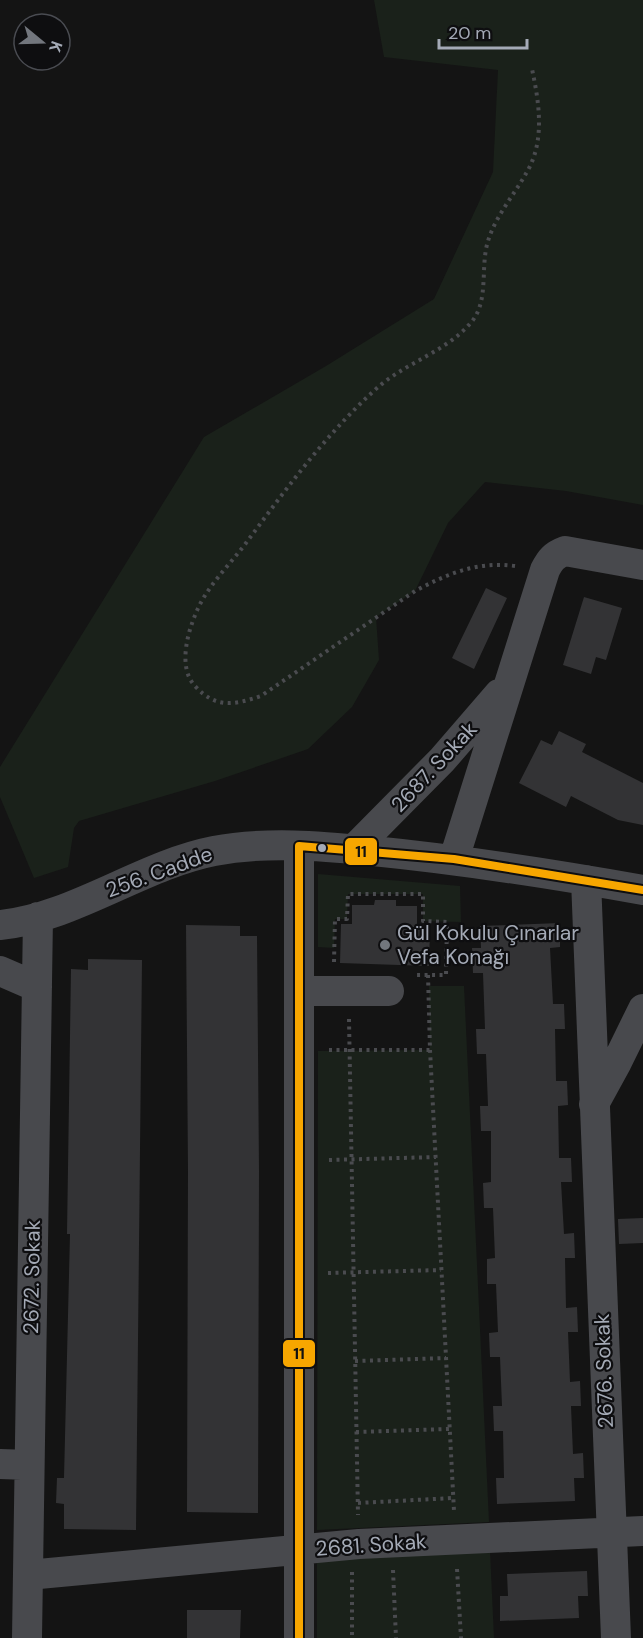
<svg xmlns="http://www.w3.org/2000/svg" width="643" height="1638" viewBox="0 0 643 1638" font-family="'DM Sans',sans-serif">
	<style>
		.green { fill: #1a211a }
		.building { fill: #333335 }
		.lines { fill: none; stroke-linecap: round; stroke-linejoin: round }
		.path { stroke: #4a4b4f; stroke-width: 4; stroke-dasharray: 3 4.5; stroke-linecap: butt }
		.minor { stroke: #48494d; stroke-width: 30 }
		.bus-1-casing { stroke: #0e0e10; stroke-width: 12 }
		.bus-1 { stroke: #f7a600; stroke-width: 8 }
		.bus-dot { fill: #a4aab6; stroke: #0e0e10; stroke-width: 2 }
		.poi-dot { fill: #72767d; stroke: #0e0e10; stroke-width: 2 }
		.labels { text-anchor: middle; stroke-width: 4.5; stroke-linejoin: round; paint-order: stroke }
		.street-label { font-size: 21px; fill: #a4aab6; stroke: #0e0e10 }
		.poi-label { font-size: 21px; fill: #a4aab6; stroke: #0e0e10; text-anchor: start }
		.line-badge { stroke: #0e0e10; stroke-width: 2 }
		.pale-badge-label { font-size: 16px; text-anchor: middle; font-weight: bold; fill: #111 }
	</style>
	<rect width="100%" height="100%" fill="#141414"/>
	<path class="green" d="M 374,0 L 643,0 L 643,505 L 566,491 L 485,482 L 448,523 L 415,591 L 376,617 L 379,660 L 352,707 L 308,749 L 215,781 L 79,821 L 74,828 L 68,867 L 34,878 L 0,797 L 0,767 L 204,437 L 326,366 L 434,299 L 493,172 L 498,70 L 384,57 Z
		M 318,874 L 460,886 L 461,922 L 423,921 L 423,894 L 348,894 L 347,919 L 335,919 L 334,948 L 318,947 Z
		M 429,986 L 464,986 L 489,1522 L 317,1530 L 318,1051 L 430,1050 Z
		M 490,1551 L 494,1638 L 317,1638 L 317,1561 Z"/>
	<path class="building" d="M 486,588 L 507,598 L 474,669 L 452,658 Z
		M 584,597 L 622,608 L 606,660 L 596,657 L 591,674 L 563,665 Z
		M 559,731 L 586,744 L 582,752 L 643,783 L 643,825 L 618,820 L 571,796 L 566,807 L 519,783 L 541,740 L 552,745 Z
		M 375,900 L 396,900 L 396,906 L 417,906 L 417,927 L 430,928 L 429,966 L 340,963 L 341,924 L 352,924 L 352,905 L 374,905 Z
		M 560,923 L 560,947 L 550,948 L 553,1004 L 564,1004 L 565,1029 L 555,1029 L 556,1081 L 567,1081 L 568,1105 L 558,1106 L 559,1158 L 571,1158 L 572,1182 L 561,1182 L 564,1234 L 574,1233 L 575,1258 L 565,1258 L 566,1308 L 577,1307 L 578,1332 L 568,1332 L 570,1382 L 580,1381 L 581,1406 L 571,1406 L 573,1454 L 583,1453 L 584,1478 L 574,1478 L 575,1501 L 497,1504 L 496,1478 L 504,1478 L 503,1431 L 494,1431 L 493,1406 L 502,1406 L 500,1357 L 490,1357 L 489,1333 L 498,1332 L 496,1284 L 487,1284 L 487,1259 L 495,1258 L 493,1208 L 484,1208 L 483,1183 L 491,1182 L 491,1131 L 481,1131 L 480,1106 L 488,1106 L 486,1054 L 477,1054 L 476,1029 L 485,1029 L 483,973 L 473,973 L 472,948 L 481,948 L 480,926 Z
		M 186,925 L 240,926 L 240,936 L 257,936 L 259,1171 L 258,1513 L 187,1512 L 188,1170 Z
		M 88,959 L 142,960 L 136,1530 L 64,1529 L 64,1504 L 56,1503 L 57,1478 L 64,1478 L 70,1234 L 67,1234 L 71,969 L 88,970 Z
		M 643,1218 L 643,1243 L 619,1244 L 618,1219 Z
		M 587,1571 L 588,1596 L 578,1596 L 579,1618 L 500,1621 L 500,1596 L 508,1596 L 507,1574 Z
		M 187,1610 L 241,1610 L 240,1638 L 187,1638 Z"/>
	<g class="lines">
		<path class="path" d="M 515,566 C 477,561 447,574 415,591 L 261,696 C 234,705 216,709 195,686 C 178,668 187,634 196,613 C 207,586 228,567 246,543 C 286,489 326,434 377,388 C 406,362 449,351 473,320 C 489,298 480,267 488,241 C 496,215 515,194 528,170 C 545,139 539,102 532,69
			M 334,962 L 335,919 L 347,919 L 348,894 L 423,894 L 423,921 L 447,922 L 446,975 L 413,975
			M 428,975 L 430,1050 L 454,1511
			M 349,1019 L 358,1515
			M 329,1050 L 430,1050
			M 329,1160 L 436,1157
			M 328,1273 L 441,1270
			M 355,1361 L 446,1358
			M 356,1432 L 449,1429
			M 358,1503 L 453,1498
			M 457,1569 L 461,1638
			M 393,1570 L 396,1638
			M 352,1572 L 352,1638"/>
		<path class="minor" d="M 299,846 L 299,1638
			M 354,849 L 442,760 L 499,694
			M 454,859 L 545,570 C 550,560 554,555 565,551 L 643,565
			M 586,880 L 616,1638
			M 0,925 C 73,918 142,865 214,851 C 267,841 320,846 373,851 C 464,860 553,874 643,890
			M 0,971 L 37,987
			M 299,991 L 389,991
			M 594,1104 L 617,1062 L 643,1009
			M 0,1464 L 29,1465
			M 28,1575 L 359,1544 L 643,1531
			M 27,1638 L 38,917"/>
		<g class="bus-1-casing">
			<path id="bus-1" d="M 299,1638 L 299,846 L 454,859 L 643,890"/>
		</g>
		<use href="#bus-1" class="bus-1"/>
	</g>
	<circle class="bus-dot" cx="322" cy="848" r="5"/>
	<circle class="poi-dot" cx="385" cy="945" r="6"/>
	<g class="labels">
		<g class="street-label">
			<text transform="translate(434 767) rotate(-47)" y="7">2687. Sokak</text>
			<text transform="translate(159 872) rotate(-20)" y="7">256. Cadde</text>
			<text transform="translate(32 1277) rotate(-89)" y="7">2672. Sokak</text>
			<text transform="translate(604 1371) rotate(-92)" y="7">2676. Sokak</text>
			<text transform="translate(371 1545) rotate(-4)" y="7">2681. Sokak</text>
		</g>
		<g class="poi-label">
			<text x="397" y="940">Gül Kokulu Çınarlar<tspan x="397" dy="24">Vefa Konağı</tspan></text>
		</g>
	</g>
	<g class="line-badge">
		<rect x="344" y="837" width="34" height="29" rx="6" fill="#f7a600"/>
		<rect x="282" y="1339" width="34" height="29" rx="6" fill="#f7a600"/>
	</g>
	<g class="pale-badge-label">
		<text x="361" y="857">11</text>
		<text x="299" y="1359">11</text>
	</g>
	<g transform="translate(42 42) rotate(109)"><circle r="28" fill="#0e0e10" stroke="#4a4c52" stroke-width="1.5"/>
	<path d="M0-4.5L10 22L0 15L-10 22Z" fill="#72767d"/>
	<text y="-9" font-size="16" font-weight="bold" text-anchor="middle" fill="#a4aab6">K</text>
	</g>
	<path d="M439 39v9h88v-9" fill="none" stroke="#a4aab6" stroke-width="3"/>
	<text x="448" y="39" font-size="18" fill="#a4aab6" stroke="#0e0e10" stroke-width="4.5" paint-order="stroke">20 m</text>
</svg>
